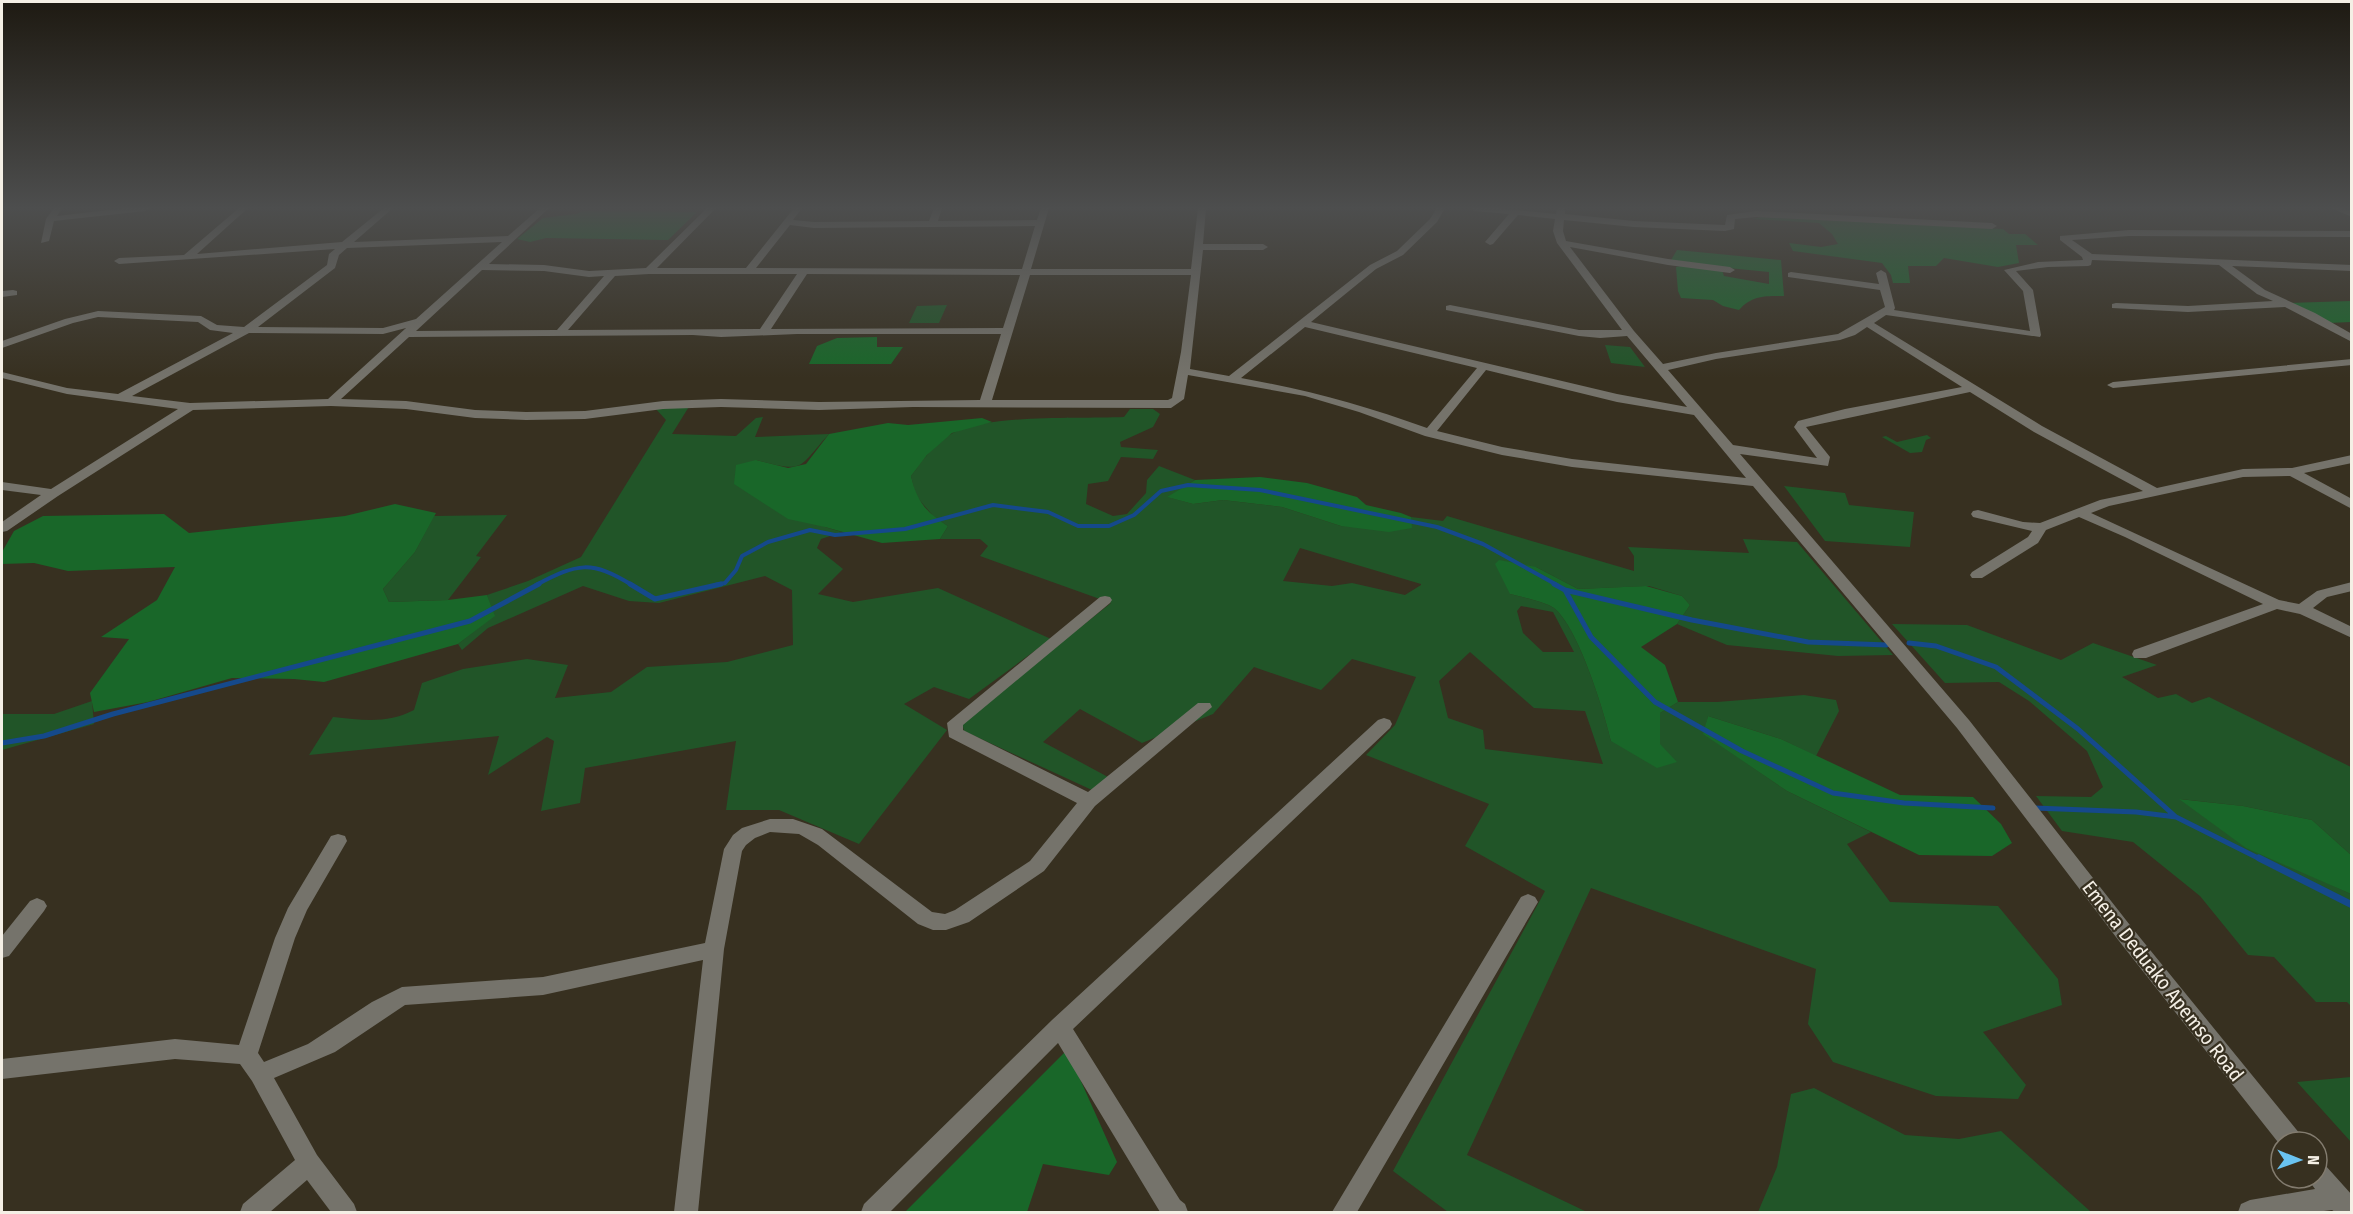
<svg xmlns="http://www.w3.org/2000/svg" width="2353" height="1214" viewBox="0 0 2353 1214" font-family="'Fira Sans Condensed',sans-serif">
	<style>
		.green { fill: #215528; fill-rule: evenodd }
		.forest { fill: #196729 }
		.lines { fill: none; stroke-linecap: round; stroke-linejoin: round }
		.stream-far2 { stroke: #15498b; stroke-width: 4 }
		.stream-far1 { stroke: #15498b; stroke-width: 5 }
		.stream { stroke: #15498b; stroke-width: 7 }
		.minor { fill: #75736b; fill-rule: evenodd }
		.labels { text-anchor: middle; stroke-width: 4.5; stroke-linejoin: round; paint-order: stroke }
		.near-street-label { font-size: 20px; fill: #f4efe5; stroke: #373020 }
	</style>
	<rect width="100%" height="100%" fill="#373020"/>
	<path class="green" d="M 947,305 L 939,323 L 909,323 L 917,306 Z
		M 1605,345 L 1630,347 L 1645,367 L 1611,363 Z
		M 690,405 L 672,434 L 736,436 L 756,418 L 763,417 L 755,437 L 829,434 C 797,469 806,473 756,460 L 825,527 L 842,532 L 821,539 L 817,548 L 843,569 L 818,594 L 853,602 L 938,588 L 1051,639 L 969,699 L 934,687 L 904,704 L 947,730 L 859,844 L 779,810 L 726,810 L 736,741 L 585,768 L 580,803 L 541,811 L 554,741 L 547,737 L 488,775 L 499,736 L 309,755 L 333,717 C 362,720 388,724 414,710 L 422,683 L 463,669 L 527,659 L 568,665 L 555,698 L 611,692 L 647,667 L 727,662 L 793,645 L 792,590 L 765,576 L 659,603 L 629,601 L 583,586 L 488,628 L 462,650 L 458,644 L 494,616 L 487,595 L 528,581 L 581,557 L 666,420 L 655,408 Z
		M 1130,409 L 1153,409 L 1160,414 L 1153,427 L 1120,442 L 1121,447 L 1158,450 L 1153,459 L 1121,457 L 1108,481 L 1088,484 L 1086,504 L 1113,516 L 1127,514 L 1146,493 L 1147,480 L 1159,466 L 1195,480 L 1168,497 L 1193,504 L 1223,500 L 1282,507 L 1341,526 L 1411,528 L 1411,517 L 1443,521 L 1447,516 L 1634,571 L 1634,556 L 1628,547 L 1749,553 L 1743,539 L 1797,542 L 1893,655 L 1838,656 L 1727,645 L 1677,624 L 1690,605 L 1682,596 L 1649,586 L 1578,589 L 1536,567 L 1510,594 C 1521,597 1546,602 1554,608 C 1578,627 1604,711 1611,741 L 1660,744 L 1660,713 L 1678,702 L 1717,702 L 1804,695 L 1836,700 L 1839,711 L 1816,756 L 1781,739 L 1708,716 L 1704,734 L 1787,791 L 1871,832 L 1847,844 L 1890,902 L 1998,906 L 2058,979 L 2062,1005 L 1983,1032 L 2026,1085 L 2018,1099 L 1936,1096 L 1833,1062 L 1808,1024 L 1816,969 L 1591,888 L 1467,1155 L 1587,1212 L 1448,1212 L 1393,1171 L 1545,891 L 1465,846 L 1489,804 L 1366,755 L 1395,725 L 1416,677 L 1352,659 L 1321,690 L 1254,667 L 1213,714 L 1142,743 L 1080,709 L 1043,742 L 1108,777 L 1092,790 L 964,731 L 962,722 L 968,716 L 1111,603 L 980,556 L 988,546 L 980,539 L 940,539 L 948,526 L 935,518 L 916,496 L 911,476 C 922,461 936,441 953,433 C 990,414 1079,419 1124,417 ZM 1300,548 L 1421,584 L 1421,585 L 1405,595 L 1352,583 L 1332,586 L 1283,581 ZM 1521,606 L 1553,612 L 1574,652 L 1543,652 L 1523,633 L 1517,611 ZM 1470,652 L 1534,708 L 1585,711 L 1603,764 L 1485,749 L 1483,730 L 1448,718 L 1439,681 Z
		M 1927,435 L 1931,438 L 1926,440 L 1922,452 L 1910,453 L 1882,437 L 1886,436 L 1897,442 Z
		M 1784,486 L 1845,493 L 1849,505 L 1914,512 L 1910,547 L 1825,541 Z
		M 507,515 L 476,556 L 481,557 L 448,600 L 389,602 L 383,589 L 415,552 L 434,516 Z
		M 1892,624 L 1967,625 L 2061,660 L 2093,643 L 2157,665 L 2122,677 L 2158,698 L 2176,694 L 2192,703 L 2209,697 L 2351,767 L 2351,855 L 2312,820 L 2243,806 L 2180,799 L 2303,872 L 2351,894 L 2351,1006 L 2347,1002 L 2316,1002 L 2274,957 L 2248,955 L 2200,896 L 2133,842 L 2062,831 L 2036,796 L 2091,797 L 2103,787 L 2087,751 L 2029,701 L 1999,682 L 1945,683 Z
		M 92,701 L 94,724 L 2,750 L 2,714 L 54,714 Z
		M 2351,1077 L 2352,1077 L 2351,1142 L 2297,1082 Z
		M 1814,1088 L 1905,1135 L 1959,1139 L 2001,1131 L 2091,1212 L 1758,1212 L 1777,1167 L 1791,1094 Z"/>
	<path class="forest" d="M 583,211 L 697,212 L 668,240 L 546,238 L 530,242 L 517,239 L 543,218 L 576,214 Z
		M 1762,217 L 2003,229 L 2009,234 L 2025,234 L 2038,245 L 2016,245 L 2019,263 L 1998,267 L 1944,258 L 1936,266 L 1908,266 L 1910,283 L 1893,283 L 1891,275 L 1882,263 L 1793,251 L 1789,243 L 1821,247 L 1838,244 L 1832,234 L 1819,223 L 1753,219 Z
		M 1677,250 L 1781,260 L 1784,296 C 1766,296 1752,295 1739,310 L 1723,306 L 1713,300 L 1681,298 L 1678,291 L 1676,267 L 1685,265 L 1722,270 L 1724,276 L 1769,284 L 1769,272 L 1677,263 L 1671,260 Z
		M 2351,301 L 2351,322 L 2328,323 L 2287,303 Z
		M 877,337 L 877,347 L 903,347 L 891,364 L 809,364 L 817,346 L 837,338 Z
		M 982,418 L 992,422 L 952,433 L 927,455 L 911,476 C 917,502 926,512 948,526 L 940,539 L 882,543 L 825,527 L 788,519 L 734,484 L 736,465 L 756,460 L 788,468 L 806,464 L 829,434 L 888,423 L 908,425 Z
		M 1260,477 L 1307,483 L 1357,497 L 1366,505 L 1401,513 L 1411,517 L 1412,528 L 1389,532 L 1341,526 L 1282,507 L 1223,500 L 1193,504 L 1167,497 L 1195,480 Z
		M 395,504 L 436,513 L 415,552 L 383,589 L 389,602 L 448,600 L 487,595 L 495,616 L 458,644 L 324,682 L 294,679 L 232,678 L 148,702 L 94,712 L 90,693 L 129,639 L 101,637 L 157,600 L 175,567 L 68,571 L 34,563 L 2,564 L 2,552 L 14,531 L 43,516 L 164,514 L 189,533 L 345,516 Z
		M 1499,560 L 1536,567 L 1578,589 L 1646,586 L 1682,596 L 1690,605 L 1677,624 L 1641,647 L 1665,665 L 1678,702 L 1660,713 L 1660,744 L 1677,762 L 1657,768 L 1611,741 C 1604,711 1578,627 1554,608 C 1546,602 1521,597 1510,594 L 1495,564 Z
		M 1708,716 L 1781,739 L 1900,795 L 1973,797 L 2001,824 L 2012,843 L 1992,856 L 1919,855 L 1787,791 L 1703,734 Z
		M 2179,799 L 2243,806 L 2312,820 L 2351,855 L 2351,894 L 2246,848 Z
		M 1067,1050 L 1117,1162 L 1109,1175 L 1043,1164 L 1027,1212 L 905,1212 Z"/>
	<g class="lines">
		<path class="stream-far2" d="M 536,585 C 578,563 591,560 632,585
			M 715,585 L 725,583 L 736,570 L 742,556 L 768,542 L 810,530 L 835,535 L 905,529 L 993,505 L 1048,512 L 1078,526 L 1109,526 L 1134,515 L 1161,491 L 1188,485 L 1260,490 L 1437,527 L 1483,544 L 1557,585"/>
		<path class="stream-far1" d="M 630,584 L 655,599 L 721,584
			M 1554,584 L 1565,590 L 1591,637 L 1655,702 L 1742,751 L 1833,793 L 1904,803 L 1993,808
			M 1565,590 L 1692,620 L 1808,642 L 1887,645
			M 1909,643 L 1936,646 L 1996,667 L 2078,729 L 2176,817
			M 2,743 L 44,736 L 113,714 L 470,621 L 539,584
			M 2035,808 L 2136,812 L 2176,817 L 2262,860"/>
		<path class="stream" d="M 2259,858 L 2352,905"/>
		<path class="minor" d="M 54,208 L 62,208 L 57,216 L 126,208 L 149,208 L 145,211 L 54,221 L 49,241 L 41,243 L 46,219 Z
			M 239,208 L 248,208 L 197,254 L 342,242 L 384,208 L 393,208 L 354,242 L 508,236 L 540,208 L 549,208 L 489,264 L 544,265 L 589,271 L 646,268 L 707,208 L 716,208 L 657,268 L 746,268 L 794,208 L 802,208 L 793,220 L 814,222 L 929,221 L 934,208 L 942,208 L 938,221 L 1037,220 L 1041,208 L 1049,208 L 1031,269 L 1191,269 L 1198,208 L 1206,208 L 1203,244 L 1263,244 L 1268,247 L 1263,250 L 1203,250 L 1190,369 L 1229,376 L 1370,265 L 1397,251 L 1430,219 L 1437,208 L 1445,208 L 1437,222 L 1403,255 L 1376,269 L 1311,322 L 1617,394 L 1687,407 L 1627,336 L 1600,338 L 1579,336 L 1446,310 L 1446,306 L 1450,305 L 1579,330 L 1622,330 L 1557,243 L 1553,231 L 1555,219 L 1518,215 L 1493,244 L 1490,245 L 1485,242 L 1509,214 L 1474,211 L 1470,208 L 1496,208 L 1556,214 L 1557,208 L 1565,208 L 1565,214 L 1634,221 L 1725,225 L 1727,215 L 1756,211 L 1992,223 L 1997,226 L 1992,229 L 1756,217 L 1735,219 L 1734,229 L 1725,231 L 1634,227 L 1564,220 L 1563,231 L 1566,241 L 1668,259 L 1730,267 L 1735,270 L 1730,273 L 1668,265 L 1570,247 L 1634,331 L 1663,364 L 1716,353 L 1838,334 L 1885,307 L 1880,290 L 1788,277 L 1788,273 L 1791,272 L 1879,284 L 1876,273 L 1881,270 L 1886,273 L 1895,308 L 1894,310 L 2030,331 L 2023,291 L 2004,270 L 2038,262 L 2083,260 L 2082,257 L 2060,240 L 2060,236 L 2129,230 L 2352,231 L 2352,237 L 2129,236 L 2072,240 L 2092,254 L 2352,265 L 2352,271 L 2232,266 L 2265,290 L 2315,313 L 2352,334 L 2352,342 L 2285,307 L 2188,312 L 2112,308 L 2112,304 L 2116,303 L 2188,306 L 2273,301 L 2257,294 L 2219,265 L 2092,260 L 2091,265 L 2088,266 L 2048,267 L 2016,271 L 2033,290 L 2041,335 L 2040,337 L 1886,315 L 1874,323 L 2042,426 L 2157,488 L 2243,469 L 2292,468 L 2352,455 L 2352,463 L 2304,473 L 2352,499 L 2352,509 L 2290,476 L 2243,477 L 2109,506 L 2091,513 L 2279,600 L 2299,604 L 2317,591 L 2352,582 L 2352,591 L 2327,597 L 2313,608 L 2352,627 L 2352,638 L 2300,614 L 2277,609 L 2146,658 L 2134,658 L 2132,654 L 2134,650 L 2263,604 L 2125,537 L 2079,517 L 2046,530 L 2038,543 L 1982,578 L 1972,578 L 1970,575 L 1972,572 L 2028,537 L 2032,531 L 1973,517 L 1971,514 L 1973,511 L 1978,510 L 2023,522 L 2040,523 L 2100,500 L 2143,491 L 2034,432 L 1970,392 L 1806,427 L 1830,457 L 1828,466 L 1740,454 L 1969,720 L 2133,929 L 2300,1134 L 2304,1142 L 2281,1142 L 2281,1146 L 2119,941 L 1957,728 L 1753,486 L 1572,467 L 1502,455 L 1425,436 L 1359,412 L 1305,396 L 1188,375 L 1184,399 L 1171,408 L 913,407 L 819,410 L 721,407 L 663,409 L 585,419 L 526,420 L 475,418 L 406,409 L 331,406 L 193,410 L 58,496 L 7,531 L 2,532 L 2,522 L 41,495 L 2,490 L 2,482 L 51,489 L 178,409 L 67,394 L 2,378 L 2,372 L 67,388 L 118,394 L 233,333 L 210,330 L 198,322 L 98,317 L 73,323 L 2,348 L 2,341 L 65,319 L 98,311 L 201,316 L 217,325 L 244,327 L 327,265 L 329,254 L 335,249 L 119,264 L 114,261 L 119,258 L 184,255 ZM 790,225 L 814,228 L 1035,226 L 1022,269 L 756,268 ZM 502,242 L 416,319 L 383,328 L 258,327 L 335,268 L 339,255 L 347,248 ZM 482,270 L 544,271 L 589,277 L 604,276 L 557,330 L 416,331 ZM 649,274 L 797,274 L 760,329 L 568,330 L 615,276 ZM 807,274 L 1020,275 L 1003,328 L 771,329 ZM 1030,275 L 1191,275 L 1181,352 L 1172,398 L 1168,400 L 992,400 ZM 1305,327 L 1477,368 L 1427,428 C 1363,405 1308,390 1241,378 ZM 1867,327 L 1962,387 L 1845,409 L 1798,421 L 1794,427 L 1817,458 L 1733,445 L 1668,370 L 1716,359 L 1840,340 L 1855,335 ZM 406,328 L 328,399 L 190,403 L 132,396 L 249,333 L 383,334 ZM 797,334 L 1001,334 L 980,400 L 819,402 L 721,399 L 663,401 L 585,411 L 526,412 L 475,410 L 406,401 L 341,399 L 409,337 L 693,335 L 721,337 ZM 1486,370 L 1617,402 L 1694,415 L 1746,478 L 1572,459 L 1502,447 L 1437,431 Z
			M 2331,208 L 2342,208 L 2352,211 L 2352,217 Z
			M 13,290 L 17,291 L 17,295 L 2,297 L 2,291 Z
			M 2352,359 L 2352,365 L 2113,388 L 2107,385 L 2113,382 Z
			M 1105,596 L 1110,597 L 1112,600 L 1110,603 L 963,725 L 963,730 L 1088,792 L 1198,703 L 1210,703 L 1212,707 L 1095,806 L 1044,871 L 969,922 L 946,930 L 933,930 L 918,924 L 818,845 L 799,834 L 770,832 L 755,838 L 746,845 L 742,851 L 724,949 L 698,1212 L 674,1212 L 703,960 L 543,995 L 405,1005 L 335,1052 L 274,1078 L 317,1155 L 354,1204 L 357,1212 L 331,1212 L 307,1180 L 270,1212 L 240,1212 L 243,1204 L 295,1160 L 252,1081 L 240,1064 L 175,1059 L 2,1079 L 2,1059 L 175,1039 L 239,1045 L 275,938 L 288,908 L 331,836 L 338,834 L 345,836 L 347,841 L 307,910 L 295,938 L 258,1053 L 264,1062 L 308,1044 L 372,1002 L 402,987 L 543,977 L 705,943 L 724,849 L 733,835 L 742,828 L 770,819 L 793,819 L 822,829 L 932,912 L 945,914 L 955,910 L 1030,861 L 1077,803 L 949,737 L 947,723 L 1100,597 Z
			M 1384,718 L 1390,720 L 1392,724 L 1390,728 L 1073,1029 L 1180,1200 L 1185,1204 L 1188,1212 L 1160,1212 L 1058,1043 L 890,1212 L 861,1212 L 864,1204 L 1052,1020 L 1378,720 Z
			M 1528,894 L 1535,897 L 1538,902 L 1535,907 L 1357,1212 L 1332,1212 L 1521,897 Z
			M 37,898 L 44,901 L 47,906 L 44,911 L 9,956 L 2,958 L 2,936 L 30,901 Z
			M 2317,1162 L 2325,1165 L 2352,1195 L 2352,1212 L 2335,1212 L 2332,1210 L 2316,1212 L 2238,1212 L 2241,1204 L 2250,1200 L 2315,1189 L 2307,1178 L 2317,1178 Z"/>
	</g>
	<linearGradient id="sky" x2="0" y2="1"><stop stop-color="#1e1a12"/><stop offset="0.55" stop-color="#4d4e4e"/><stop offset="1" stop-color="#4d4e4e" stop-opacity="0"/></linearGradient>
	<rect width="2353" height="378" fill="url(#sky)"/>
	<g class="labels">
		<g class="near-street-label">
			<text transform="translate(2163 981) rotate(52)" y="7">Emena Deduako Apemso Road</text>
		</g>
	</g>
	<rect width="2353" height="1214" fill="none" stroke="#f4efe5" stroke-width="6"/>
	<g transform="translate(2299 1160) rotate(91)"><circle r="28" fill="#373020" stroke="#837c6f" stroke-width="1.5"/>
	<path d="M0-4.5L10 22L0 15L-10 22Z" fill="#6ac3f1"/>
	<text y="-9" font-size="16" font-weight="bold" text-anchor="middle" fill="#f4efe5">N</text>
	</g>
</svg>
